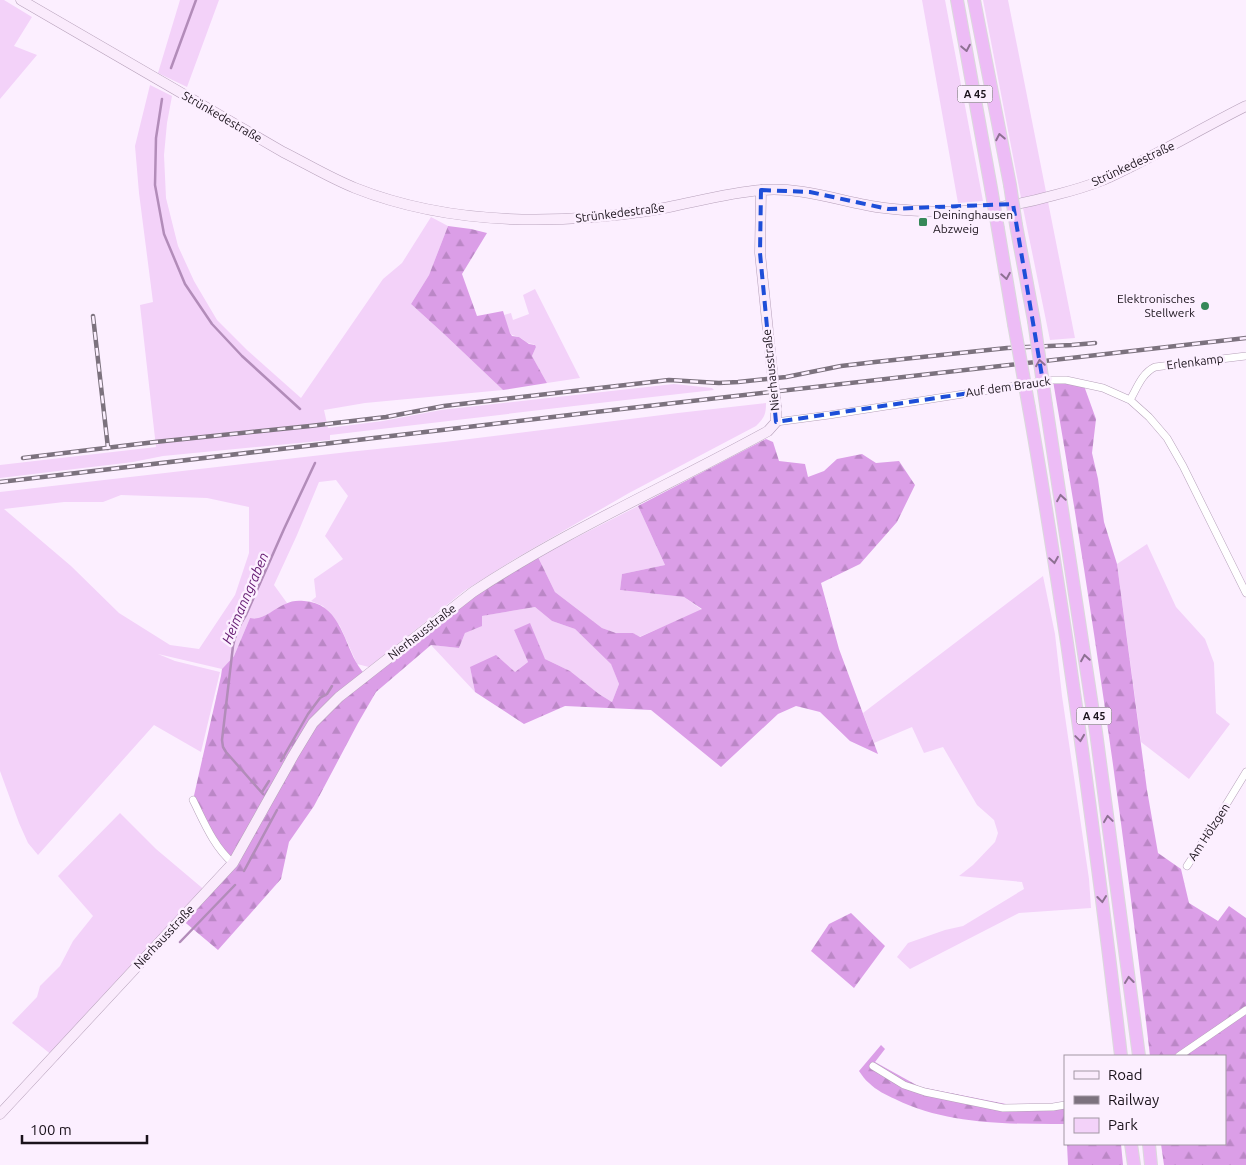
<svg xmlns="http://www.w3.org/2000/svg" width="1246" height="1165" viewBox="0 0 1246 1165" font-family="Ubuntu,sans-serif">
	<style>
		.green { fill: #f3d2f9; fill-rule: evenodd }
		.forest { fill: url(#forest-firs) }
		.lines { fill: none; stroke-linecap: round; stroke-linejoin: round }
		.stream { stroke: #b28cb9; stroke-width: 2.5 }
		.minor-casing { stroke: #b6a1ba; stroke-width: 8 }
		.secondary-casing { stroke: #b6a1ba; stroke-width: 11 }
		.motorway-casing { stroke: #dad9db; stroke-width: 14 }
		.minor { stroke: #fff; stroke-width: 7 }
		.secondary { stroke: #faebfc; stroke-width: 10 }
		.motorway { stroke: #edbcf6; stroke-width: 12 }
		.rail-casing { stroke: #7c727e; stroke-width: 4.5 }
		.rail { stroke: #fcefff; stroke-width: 2.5; stroke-dasharray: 8; stroke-linecap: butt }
		.secondary-bridge-casing { stroke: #b6a1ba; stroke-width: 11; stroke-linecap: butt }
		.motorway-bridge-casing { stroke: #dad9db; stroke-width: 14; stroke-linecap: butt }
		.secondary-bridge { stroke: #faebfc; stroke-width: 10 }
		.motorway-bridge { stroke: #edbcf6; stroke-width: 12 }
		.oneway { stroke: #8e7093 }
		.marked { fill: none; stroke: #1d4ed8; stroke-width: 4; stroke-dasharray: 10 6; stroke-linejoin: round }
		.poi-dot { fill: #368859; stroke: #fcefff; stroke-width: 2 }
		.labels { text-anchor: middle; stroke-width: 5; stroke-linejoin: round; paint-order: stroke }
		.shield { fill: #fcefff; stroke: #5e545f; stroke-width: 1 }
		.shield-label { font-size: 11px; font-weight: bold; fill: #1a121b }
		.street-label { font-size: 12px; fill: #1a121b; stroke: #fcefff }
		.poi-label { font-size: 12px; fill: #1a121b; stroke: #fcefff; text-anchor: start }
		.water-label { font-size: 14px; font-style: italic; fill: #62186f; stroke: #fcefff }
	</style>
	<defs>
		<pattern id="forest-firs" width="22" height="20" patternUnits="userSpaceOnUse" patternTransform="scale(1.25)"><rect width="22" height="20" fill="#db9ee7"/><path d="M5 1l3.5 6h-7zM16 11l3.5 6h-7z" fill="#bb87c6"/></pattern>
	</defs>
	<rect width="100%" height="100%" fill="#fcefff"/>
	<path class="green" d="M 0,0 L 4,0 L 32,17 L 14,46 L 37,55 L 0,99 Z
		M 180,0 L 219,0 L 187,87 L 158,73 Z
		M 922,0 L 945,0 L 983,201 L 958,203 Z
		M 983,0 L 1008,0 L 1075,338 L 1050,340 L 1022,203 Z
		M 150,85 L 172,96 L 167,123 L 164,155 L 166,198 L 178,246 L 194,281 L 217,320 L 247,350 L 301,398 L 383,279 L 402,263 L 431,217 L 448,226 L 429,275 L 411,304 L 444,334 L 503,390 L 365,403 L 324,410 L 328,428 L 383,421 L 441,410 L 674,384 L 712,388 L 714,390 L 608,402 L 330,435 L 330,440 L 163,456 L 133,462 L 0,478 L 0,465 L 156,447 L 140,305 L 153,302 L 139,193 L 135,146 Z
		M 535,289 L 580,378 L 547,383 L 532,356 L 536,347 L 534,344 C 526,344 525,340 519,337 C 517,336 514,336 512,335 C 507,331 506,320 504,315 L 511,313 L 513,320 L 529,314 L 523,295 Z
		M 766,403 C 766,415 764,418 756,426 L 629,493 L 513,560 L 464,591 L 369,667 L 357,664 L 340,626 L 323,606 L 311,601 L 316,597 L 314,579 L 343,559 L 325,536 L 348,496 L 336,480 L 319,482 L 297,535 L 274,585 L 287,603 C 275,609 262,621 250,618 L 234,656 L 222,669 L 158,654 L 175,661 L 220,672 L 201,752 L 154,725 L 38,855 L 28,843 L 19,823 L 0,771 L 0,492 L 348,452 L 445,442 L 678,413 ZM 121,495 L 207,498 L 249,507 L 249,553 L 235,595 L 199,649 L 170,645 L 119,613 L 71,566 L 4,509 L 64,502 L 103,502 Z
		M 638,506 L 665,565 L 622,574 L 620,590 L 684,597 L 702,610 L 639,637 L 633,633 L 616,633 L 602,628 L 555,592 L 538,557 Z
		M 1147,544 L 1176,607 L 1205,639 L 1214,663 L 1216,713 L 1230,724 L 1189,779 L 1141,742 L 1117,564 Z
		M 1043,576 L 1055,634 L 1062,696 L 1089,879 L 1091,908 L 1019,913 L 910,969 L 897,957 L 908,943 L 945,930 L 963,926 L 1024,889 L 1022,882 L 959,876 L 973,865 L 995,842 L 998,833 L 994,820 L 977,805 L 943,747 L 924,753 L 912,727 L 874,743 L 863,713 Z
		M 535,607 L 552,621 L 575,629 L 611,663 L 619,684 L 612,702 L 599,694 L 570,671 L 545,659 L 514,630 L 528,662 L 515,672 L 470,667 L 475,692 L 431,645 L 459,648 L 465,633 L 481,616 Z
		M 120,813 L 156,849 L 207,892 L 144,959 L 58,1060 L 12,1023 L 37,997 L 40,986 L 60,966 L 73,941 L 93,916 L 58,876 Z"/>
	<path class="forest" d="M 448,226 L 471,229 L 487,233 L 462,274 L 477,316 L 503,311 L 510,333 L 512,336 L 519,337 L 529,344 L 535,345 L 536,347 L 532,356 L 547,383 L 503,390 L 444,334 L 411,304 L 429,275 Z
		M 1053,381 L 1083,383 L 1096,419 L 1092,453 L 1098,479 L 1104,522 L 1117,564 L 1147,790 L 1158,853 L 1181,869 L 1189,903 L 1218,921 L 1229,906 L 1246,918 L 1246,1165 L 1164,1165 L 1161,1144 L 1225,1144 L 1225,1056 L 1150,1056 C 1124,830 1092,605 1053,381 Z
		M 766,439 L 773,442 L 779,461 L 805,464 L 808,477 L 824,471 L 837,459 L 862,454 L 876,463 L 899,461 L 915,485 L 897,522 L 860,564 L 821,583 L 839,649 L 878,754 L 850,741 L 820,712 L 796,706 L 778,714 L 721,767 L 651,710 L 565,706 L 524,724 L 475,692 L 470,667 L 496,655 L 515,672 L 528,662 L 514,630 L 530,623 L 545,659 L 570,671 L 599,694 L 612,702 L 619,684 L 611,664 L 575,629 L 552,621 L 535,607 L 482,616 L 482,626 L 465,633 L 459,648 L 431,645 L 376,692 L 358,723 L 314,806 L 289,842 L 281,879 L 218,950 L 181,919 L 233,863 L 225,857 L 193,800 L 221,676 L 222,669 L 234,656 L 250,618 C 263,621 273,609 285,604 C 291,601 297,600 304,601 C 338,603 343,638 356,662 C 359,668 364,673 368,678 L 492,583 L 538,557 L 555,592 L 602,628 L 616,633 L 633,633 L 640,637 L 702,609 L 684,597 L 620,590 L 622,574 L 665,565 L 638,506 Z
		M 851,913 L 885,946 L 854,988 L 811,951 L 829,924 Z
		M 881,1045 L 885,1049 L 875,1062 L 920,1087 L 1006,1104 L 1057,1108 L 1065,1106 L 1065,1124 C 1008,1124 948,1125 895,1099 C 886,1095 876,1090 869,1083 C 865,1080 862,1075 859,1071 Z
		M 1067,1144 L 1121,1144 L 1123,1165 L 1068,1165 Z"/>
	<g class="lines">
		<path class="stream" d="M 171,68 L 196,0
			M 162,99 L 156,138 L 155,185 L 164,234 L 185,284 L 212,324 L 242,356 L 300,409
			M 281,761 L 308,714 L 320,698 L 327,694 L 332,686
			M 262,792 L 269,781
			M 263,794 L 226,752 L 223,747 L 222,740 L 233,646 C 235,635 240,624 246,615 L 284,529 L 315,463
			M 244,871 L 277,810
			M 180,942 L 235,885"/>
		<g class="minor-casing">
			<path id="minor" d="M 1130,400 C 1137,388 1142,373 1155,367 L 1246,356
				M 776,422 L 829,415 L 1053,380 L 1066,380 L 1103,388 L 1130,400 L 1149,417 L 1167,438 L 1183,466 L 1246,593
				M 193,800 C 204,822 214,847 233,863
				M 1187,866 L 1210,831 L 1246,772
				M 1179,1056 L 1246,1010
				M 873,1066 L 904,1085 L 925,1092 L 1003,1108 L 1053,1107 L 1065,1105"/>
		</g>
		<g class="secondary-casing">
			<path id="secondary" d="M 21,0 L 283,152 C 307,164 330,178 355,188 C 448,225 551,225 648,211 C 686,205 723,193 762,190 C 797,187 831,198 866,205 C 884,209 902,210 921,211 C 966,214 1012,207 1055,195 C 1071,191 1088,186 1103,180 C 1152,158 1198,130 1246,106
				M 761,190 L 760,253 L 771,360
				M 0,1114 L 233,863 L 293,756 L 313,723 L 339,697 L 473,592 C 567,530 670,485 768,431 L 776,422 L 776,407"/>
		</g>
		<g class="motorway-casing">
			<path id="motorway" d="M 957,0 L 991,188
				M 974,0 L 1010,185
				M 1016,225 L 1034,321
				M 998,229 L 1014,324
				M 1046,405 L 1096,732 L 1139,1056
				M 1029,408 C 1043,486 1055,565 1067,643 C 1087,781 1105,918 1121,1056
				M 1131,1144 L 1134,1165
				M 1149,1144 L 1151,1165"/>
		</g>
		<use href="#minor" class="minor"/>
		<use href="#secondary" class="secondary"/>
		<use href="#motorway" class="motorway"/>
		<g class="rail-casing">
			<path id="rail" d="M 93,316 L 108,448
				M 23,458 L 155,442 L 310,426 L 386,417 L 444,406 L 643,383 L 669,380 L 719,383 L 738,382 L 786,377 L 841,366 L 875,362 L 1007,348 L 1072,345 L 1095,343
				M 0,482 L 578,414 L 1246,338"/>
		</g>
		<use href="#rail" class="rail"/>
		<g class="secondary-bridge-casing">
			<path id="secondary-bridge" d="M 771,360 L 776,407"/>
		</g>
		<g class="motorway-bridge-casing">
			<path id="motorway-bridge" d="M 1010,185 L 1016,225
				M 991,188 L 998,229
				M 1034,321 L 1046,405
				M 1014,324 L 1029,408"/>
		</g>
		<use href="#secondary-bridge" class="secondary-bridge"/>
		<use href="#motorway-bridge" class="motorway-bridge"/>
	</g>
	<defs><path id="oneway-chevron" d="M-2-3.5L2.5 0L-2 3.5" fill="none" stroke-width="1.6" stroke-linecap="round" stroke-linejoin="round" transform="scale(1.25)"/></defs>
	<g class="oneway">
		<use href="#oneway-chevron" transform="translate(966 48) rotate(79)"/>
		<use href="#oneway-chevron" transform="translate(1000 137) rotate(-101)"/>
		<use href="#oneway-chevron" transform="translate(1006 276) rotate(80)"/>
		<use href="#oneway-chevron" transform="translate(1040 363) rotate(-99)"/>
		<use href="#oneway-chevron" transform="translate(1061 498) rotate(-99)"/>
		<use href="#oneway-chevron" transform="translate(1054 560) rotate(81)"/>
		<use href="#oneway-chevron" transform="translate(1085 658) rotate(-99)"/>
		<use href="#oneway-chevron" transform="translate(1080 738) rotate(82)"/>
		<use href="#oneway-chevron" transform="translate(1108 819) rotate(-98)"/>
		<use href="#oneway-chevron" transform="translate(1102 899) rotate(83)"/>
		<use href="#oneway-chevron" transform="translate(1129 980) rotate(-97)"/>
	</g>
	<path class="marked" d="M 761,190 L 810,192 L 888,209 L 1013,204 L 1043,382 L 776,422 L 760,253 Z"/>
	<g class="poi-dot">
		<rect x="918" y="217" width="10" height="10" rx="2.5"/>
		<circle cx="1205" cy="306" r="5"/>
	</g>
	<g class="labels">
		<g class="shield">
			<rect x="957.5" y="85.5" width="35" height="17" rx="4"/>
			<rect x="1076.5" y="707.5" width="35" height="17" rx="4"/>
		</g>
		<g class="shield-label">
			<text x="975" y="98">A 45</text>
			<text x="1094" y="720">A 45</text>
		</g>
		<g class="street-label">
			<text transform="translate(222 117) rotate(30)" y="4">Strünkedestraße</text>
			<text transform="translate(1133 164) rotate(-25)" y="4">Strünkedestraße</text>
			<text transform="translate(620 213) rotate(-7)" y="4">Strünkedestraße</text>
			<text transform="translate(1195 362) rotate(-7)" y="4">Erlenkamp</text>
			<text transform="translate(771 370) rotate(-96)" y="4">Nierhausstraße</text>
			<text transform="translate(1008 387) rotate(-8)" y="4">Auf dem Brauck</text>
			<text transform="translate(422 632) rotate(-38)" y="4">Nierhausstraße</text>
			<text transform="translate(1209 832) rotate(-57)" y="4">Am Hölzgen</text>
			<text transform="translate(164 937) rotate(-47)" y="4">Nierhausstraße</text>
		</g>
		<g class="poi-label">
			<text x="933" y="219">Deininghausen<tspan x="933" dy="14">Abzweig</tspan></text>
			<text x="1195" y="303" text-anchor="end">Elektronisches<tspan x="1195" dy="14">Stellwerk</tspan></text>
		</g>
		<g class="water-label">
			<text transform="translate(245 598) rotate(-67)" y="5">Heimanngraben</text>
		</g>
	</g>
	<rect x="1064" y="1055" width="162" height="90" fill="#fcefff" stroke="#a297a4"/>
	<rect x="1074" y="1071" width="25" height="8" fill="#faebfc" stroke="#a297a4"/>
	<text x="1108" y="1080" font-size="15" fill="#1a121b">Road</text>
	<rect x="1074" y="1096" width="25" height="8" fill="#7c727e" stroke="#a297a4"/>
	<text x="1108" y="1105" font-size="15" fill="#1a121b">Railway</text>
	<rect x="1074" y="1118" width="25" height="15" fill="#f3d2f9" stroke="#a297a4"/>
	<text x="1108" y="1130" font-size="15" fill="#1a121b">Park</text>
	<path d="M22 1135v8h125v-8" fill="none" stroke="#1a121b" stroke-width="2.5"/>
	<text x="30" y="1135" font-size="15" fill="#1a121b" stroke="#fcefff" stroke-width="4" paint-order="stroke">100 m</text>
</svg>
